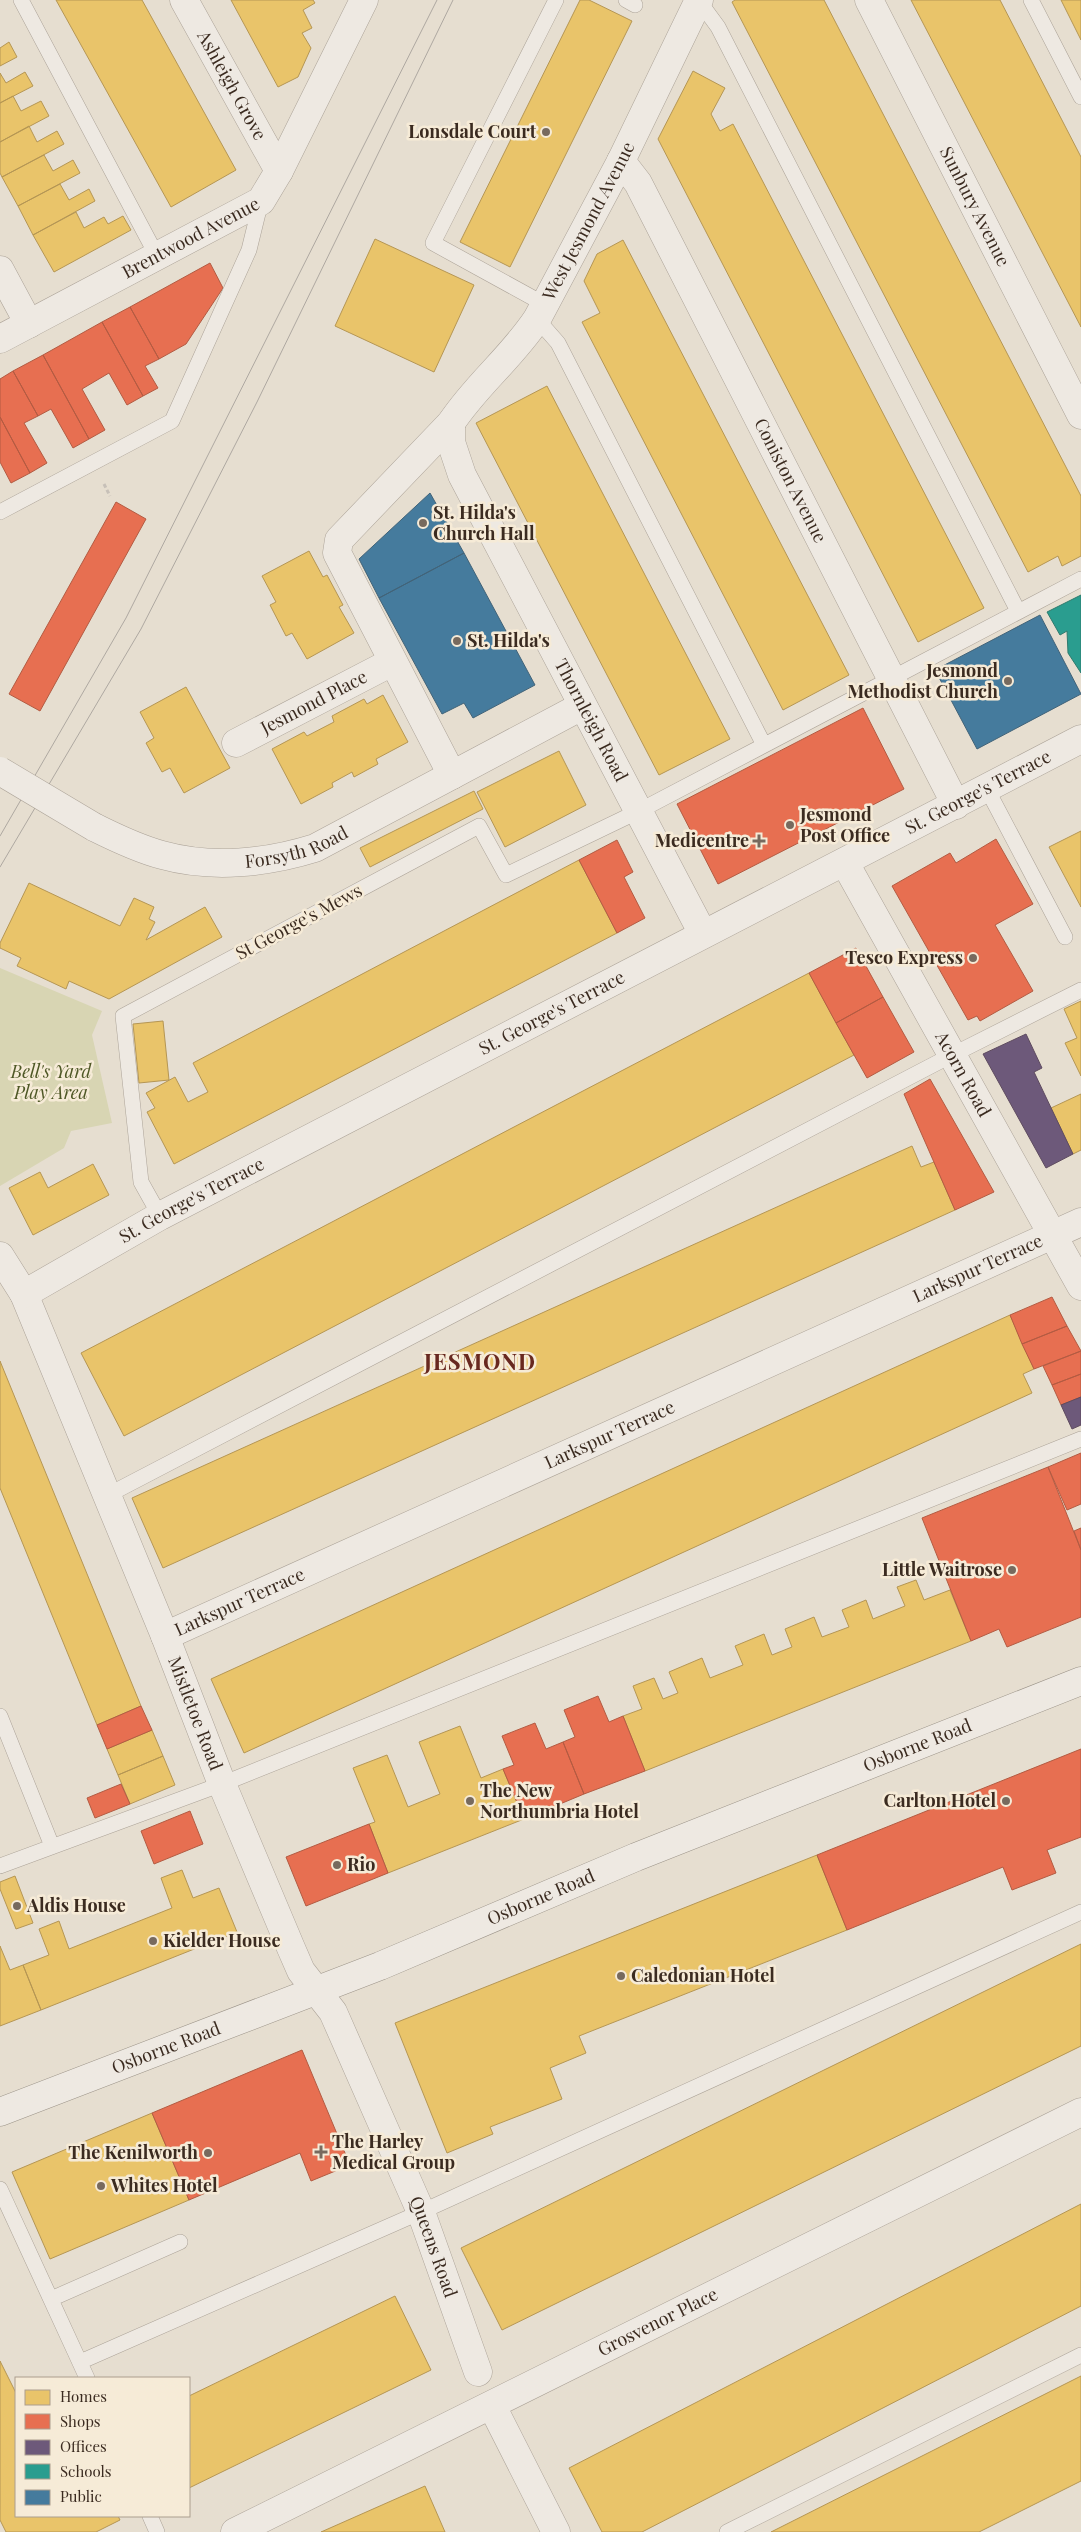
<svg xmlns="http://www.w3.org/2000/svg" width="1081" height="2532" viewBox="0 0 1081 2532" font-family="'Playfair Display',serif">
	<style>
		.green { fill: #d8d5b3 }
		.homes { fill: #e9c46a; stroke: #b59654 }
		.shops { fill: #e76f51; stroke: #b35b42 }
		.offices { fill: #6d597a; stroke: #5e4b5f }
		.schools { fill: #2a9d8f; stroke: #2f7b6e }
		.public { fill: #457b9d; stroke: #426378 }
		.lines { fill: none; stroke-linecap: round; stroke-linejoin: round }
		.service-casing { stroke: #aca398; stroke-width: 16 }
		.minor-casing { stroke: #aca398; stroke-width: 29 }
		.secondary-casing { stroke: #9b9388; stroke-width: 29 }
		.path { stroke: #c7c0b8; stroke-width: 3; stroke-dasharray: 4 2.5; stroke-linecap: butt }
		.service { stroke: #eee9e2; stroke-width: 15 }
		.minor { stroke: #eee9e2; stroke-width: 28 }
		.secondary { stroke: #eee9e2; stroke-width: 28 }
		.tram { stroke: #aea8a1; stroke-width: 1 }
		.minor-bridge-casing { stroke: #aca398; stroke-width: 29; stroke-linecap: butt }
		.minor-bridge { stroke: #eee9e2; stroke-width: 28 }
		.poi-dot { fill: #776a5e; stroke: #f6ebd7; stroke-width: 2 }
		.labels { text-anchor: middle; stroke-width: 5; stroke-linejoin: round; paint-order: stroke }
		.street-label { font-size: 18px; fill: #3b2b20; stroke: #f6ebd7 }
		.poi-label { font-size: 18px; font-weight: bold; fill: #3b2b20; stroke: #f6ebd7; text-anchor: start }
		.park-label { font-size: 18px; font-style: italic; fill: #4f5826; stroke: #f6ebd7 }
		.district-label { font-size: 22px; font-weight: bold; letter-spacing: 1px; fill: #68281f; stroke: #f6ebd7 }
	</style>
	<rect width="100%" height="100%" fill="#e6ded0"/>
	<path class="green" d="M 0,968 L 102,1011 L 92,1035 L 112,1123 L 71,1131 L 64,1148 L 0,1186 Z"/>
	<path class="homes" d="M 56,0 L 142,0 L 236,170 L 171,207 Z
		M 231,0 L 313,0 L 315,3 L 303,10 L 312,28 L 302,33 L 311,48 L 298,77 L 278,87 Z
		M 580,0 L 589,0 L 632,21 L 510,267 L 460,242 Z
		M 735,0 L 824,0 L 1081,496 L 1081,556 L 1062,566 L 1058,556 L 1028,572 L 732,2 Z
		M 911,0 L 1000,0 L 1081,157 L 1081,327 Z
		M 1061,0 L 1081,0 L 1081,40 Z
		M 9,42 L 17,57 L 0,66 L 0,48 Z
		M 693,71 L 725,88 L 711,114 L 720,131 L 733,124 L 984,608 L 918,642 L 658,139 Z
		M 25,72 L 33,86 L 0,103 L 0,73 L 6,83 Z
		M 13,96 L 21,111 L 41,101 L 49,116 L 0,142 L 0,103 Z
		M 29,126 L 37,142 L 57,131 L 64,144 L 2,177 L 0,173 L 0,142 Z
		M 44,155 L 53,171 L 73,160 L 80,173 L 18,206 L 2,177 Z
		M 60,184 L 69,200 L 89,189 L 95,201 L 33,235 L 18,206 Z
		M 76,212 L 84,228 L 104,217 L 108,224 L 123,216 L 131,230 L 54,272 L 33,235 Z
		M 375,239 L 474,285 L 434,372 L 335,326 Z
		M 623,240 L 849,675 L 783,710 L 582,322 L 600,313 L 584,281 L 597,254 Z
		M 547,386 L 730,739 L 659,775 L 476,423 Z
		M 309,551 L 323,577 L 327,575 L 343,605 L 339,607 L 354,633 L 307,659 L 292,633 L 286,636 L 270,605 L 276,602 L 262,576 Z
		M 186,687 L 230,768 L 184,793 L 170,768 L 162,772 L 146,743 L 154,738 L 140,712 Z
		M 383,695 L 408,742 L 376,759 L 378,764 L 354,777 L 352,772 L 332,783 L 333,787 L 301,804 L 272,749 L 304,732 L 307,736 L 334,722 L 332,716 L 364,699 L 367,704 Z
		M 559,751 L 586,805 L 505,847 L 477,792 Z
		M 474,791 L 483,809 L 370,867 L 360,848 Z
		M 1081,831 L 1081,907 L 1049,847 Z
		M 579,860 L 617,933 L 174,1164 L 147,1112 L 155,1108 L 146,1093 L 175,1077 L 188,1102 L 208,1092 L 193,1063 Z
		M 29,883 L 120,926 L 134,898 L 154,907 L 149,919 L 155,922 L 146,940 L 205,907 L 222,937 L 109,999 L 69,981 L 66,989 L 17,966 L 21,958 L 0,948 L 0,943 Z
		M 809,973 L 854,1055 L 124,1436 L 81,1353 Z
		M 1081,1001 L 1081,1076 L 1065,1043 L 1077,1038 L 1064,1009 Z
		M 163,1021 L 169,1080 L 139,1083 L 133,1024 Z
		M 1081,1094 L 1081,1150 L 1073,1154 L 1051,1108 Z
		M 912,1146 L 921,1167 L 934,1162 L 955,1210 L 163,1568 L 132,1498 Z
		M 93,1164 L 109,1195 L 33,1235 L 9,1188 L 40,1172 L 48,1188 Z
		M 1010,1315 L 1034,1369 L 1023,1374 L 1032,1393 L 244,1753 L 211,1679 Z
		M 0,1361 L 141,1706 L 97,1725 L 0,1488 Z
		M 916,1580 L 924,1600 L 950,1590 L 971,1641 L 645,1771 L 623,1716 L 642,1709 L 633,1686 L 654,1678 L 663,1699 L 678,1693 L 669,1672 L 702,1658 L 710,1678 L 743,1665 L 735,1646 L 764,1634 L 772,1655 L 792,1647 L 785,1629 L 814,1617 L 822,1637 L 849,1627 L 842,1610 L 866,1600 L 873,1619 L 905,1606 L 897,1587 Z
		M 460,1726 L 481,1778 L 503,1769 L 524,1819 L 388,1873 L 369,1824 L 375,1822 L 353,1768 L 387,1755 L 408,1807 L 440,1794 L 419,1742 Z
		M 152,1730 L 163,1756 L 118,1775 L 107,1749 Z
		M 163,1756 L 175,1785 L 130,1804 L 118,1775 Z
		M 817,1855 L 847,1930 L 579,2036 L 586,2053 L 550,2068 L 562,2099 L 490,2127 L 493,2134 L 447,2153 L 395,2023 Z
		M 182,1870 L 193,1898 L 219,1888 L 237,1932 L 41,2010 L 23,1965 L 49,1955 L 39,1929 L 59,1921 L 69,1949 L 172,1908 L 161,1878 Z
		M 15,1876 L 33,1923 L 16,1929 L 0,1889 L 0,1882 Z
		M 1081,1944 L 1081,2046 L 502,2330 L 461,2248 Z
		M 0,1946 L 10,1970 L 23,1965 L 41,2010 L 0,2026 Z
		M 152,2113 L 189,2200 L 50,2259 L 12,2172 Z
		M 1081,2204 L 1081,2306 L 642,2532 L 602,2532 L 569,2468 Z
		M 395,2296 L 431,2370 L 189,2488 L 189,2396 Z
		M 0,2361 L 16,2393 L 16,2516 L 118,2516 L 120,2520 L 96,2532 L 6,2532 L 0,2520 Z
		M 1081,2376 L 1081,2481 L 979,2532 L 771,2532 Z
		M 425,2486 L 445,2532 L 321,2532 Z"/>
	<path class="shops" d="M 210,263 L 223,288 L 186,344 L 159,359 L 130,307 Z
		M 130,307 L 159,359 L 145,366 L 158,388 L 143,396 L 102,322 Z
		M 102,322 L 143,396 L 127,405 L 109,373 L 82,389 L 105,430 L 89,439 L 43,355 Z
		M 43,355 L 89,439 L 73,448 L 51,409 L 38,416 L 13,371 Z
		M 13,371 L 38,416 L 24,423 L 47,463 L 30,473 L 0,417 L 0,379 Z
		M 0,417 L 30,473 L 11,483 L 0,462 Z
		M 116,502 L 146,519 L 40,711 L 9,694 Z
		M 863,708 L 904,789 L 718,884 L 677,804 Z
		M 996,839 L 1033,904 L 995,925 L 1033,991 L 980,1021 L 977,1016 L 968,1020 L 892,886 L 950,853 L 956,863 Z
		M 617,840 L 633,872 L 624,877 L 645,918 L 617,933 L 579,860 Z
		M 856,948 L 883,997 L 836,1023 L 809,973 Z
		M 883,997 L 914,1052 L 867,1078 L 836,1023 Z
		M 930,1079 L 994,1192 L 955,1210 L 904,1094 Z
		M 1052,1297 L 1067,1326 L 1022,1344 L 1010,1315 Z
		M 1067,1326 L 1081,1351 L 1034,1369 L 1022,1344 Z
		M 1081,1351 L 1081,1374 L 1052,1385 L 1043,1366 Z
		M 1081,1374 L 1081,1397 L 1061,1405 L 1052,1385 Z
		M 1081,1453 L 1081,1504 L 1067,1510 L 1048,1467 Z
		M 1048,1467 L 1081,1550 L 1081,1617 L 1007,1647 L 999,1629 L 971,1641 L 922,1518 Z
		M 1081,1528 L 1081,1550 L 1074,1531 Z
		M 598,1696 L 609,1722 L 623,1716 L 645,1771 L 584,1794 L 563,1742 L 575,1737 L 564,1710 Z
		M 141,1706 L 152,1730 L 107,1749 L 97,1725 Z
		M 535,1723 L 546,1749 L 563,1742 L 584,1794 L 524,1819 L 503,1769 L 514,1765 L 502,1736 Z
		M 1081,1749 L 1081,1837 L 1047,1850 L 1056,1873 L 1012,1890 L 1003,1867 L 847,1930 L 817,1855 Z
		M 121,1784 L 130,1804 L 95,1818 L 87,1798 Z
		M 190,1811 L 203,1844 L 154,1864 L 141,1831 Z
		M 369,1824 L 388,1873 L 306,1906 L 286,1857 Z
		M 302,2050 L 350,2165 L 311,2181 L 300,2153 L 189,2200 L 152,2113 Z"/>
	<path class="offices" d="M 1026,1034 L 1042,1068 L 1034,1072 L 1073,1154 L 1046,1168 L 983,1054 Z
		M 1081,1397 L 1081,1425 L 1072,1429 L 1061,1405 Z"/>
	<path class="schools" d="M 1081,595 L 1081,673 L 1068,653 L 1067,631 L 1060,635 L 1047,612 Z"/>
	<path class="public" d="M 430,493 L 464,553 L 379,598 L 359,559 Z
		M 464,553 L 535,685 L 473,718 L 464,703 L 442,714 L 379,598 Z
		M 1040,615 L 1081,694 L 977,749 L 935,670 Z"/>
	<g class="lines">
		<g class="service-casing">
			<path id="service" d="M 21,0 L 157,256
				M 626,0 L 635,5
				M 1031,0 L 1081,97
				M 699,1 L 718,27 L 1018,611
				M 544,304 L 433,243 L 556,0
				M 537,319 L 558,343 L 764,745
				M 0,512 L 172,421 L 249,250 L 261,201
				M 987,789 L 1065,937
				M 160,1216 L 141,1182 L 123,1016 L 479,826 L 506,875 L 637,812 L 1081,579
				M 106,1496 L 952,1055 L 1081,990
				M 0,1716 L 52,1846
				M 0,1866 L 222,1784 L 1081,1439
				M 0,2189 L 87,2378
				M 51,2299 L 180,2242
				M 80,2362 L 421,2212 L 1081,1912
				M 150,2516 L 157,2532
				M 727,2532 L 1081,2355"/>
		</g>
		<g class="minor-casing">
			<g id="minor">
				<path id="s1" d="M 184,0 L 279,171"/>
				<path id="s2" d="M 869,0 L 1081,415"/>
				<path id="s3" d="M 621,161 L 638,183 L 956,805"/>
				<path d="M 0,270 L 29,324"/>
				<path id="s4" d="M 0,339 L 261,201 L 279,171 L 364,0"/>
				<path id="s5" d="M 451,423 L 451,442 L 462,475 L 703,934"/>
				<path id="s6" d="M 236,743 L 392,662"/>
				<path id="s7" d="M 452,775 L 337,553 L 339,540 L 451,423 C 476,385 512,357 537,319 L 621,161 L 699,0"/>
				<path id="s8" d="M 94,827 C 116,838 139,849 162,855 C 212,869 267,863 315,848 L 582,706"/>
				<path id="s9" d="M 845,863 L 1081,1286"/>
				<path id="s10" d="M 0,1256 L 24,1294 L 165,1636 L 222,1784 L 291,1948 L 301,1971 L 333,2012 L 421,2212 L 478,2372"/>
				<path id="s11" d="M 24,1294 L 160,1216 L 1081,739"/>
				<path id="s12" d="M 165,1636 L 1081,1222"/>
				<path d="M 492,2406 L 556,2532"/>
				<path id="s13" d="M 235,2532 L 1081,2112"/>
			</g>
		</g>
		<g class="secondary-casing">
			<g id="secondary">
				<path id="s14" d="M 0,2112 L 380,1966 L 636,1857 L 1081,1681"/>
			</g>
		</g>
		<path class="path" d="M 104,484 L 110,496"/>
		<use href="#service" class="service"/>
		<use href="#minor" class="minor"/>
		<use href="#secondary" class="secondary"/>
		<path class="tram" d="M 0,836 L 126,618 L 437,0
			M 0,867 L 141,629 L 257,402 L 453,0"/>
		<g class="minor-bridge-casing">
			<path id="minor-bridge" d="M 0,771 L 94,827"/>
		</g>
		<use href="#minor-bridge" class="minor-bridge"/>
	</g>
	<g class="poi-dot">
		<circle cx="546" cy="132" r="5"/>
		<circle cx="423" cy="523" r="5"/>
		<circle cx="457" cy="641" r="5"/>
		<circle cx="1008" cy="681" r="5"/>
		<circle cx="790" cy="825" r="5"/>
		<path d="M756.5 833.5h5v5h5v5h-5v5h-5v-5h-5v-5h5z"/>
		<circle cx="973" cy="958" r="5"/>
		<circle cx="1012" cy="1570" r="5"/>
		<circle cx="470" cy="1801" r="5"/>
		<circle cx="1006" cy="1801" r="5"/>
		<circle cx="337" cy="1865" r="5"/>
		<circle cx="17" cy="1906" r="5"/>
		<circle cx="153" cy="1941" r="5"/>
		<circle cx="621" cy="1976" r="5"/>
		<path d="M318.5 2144.5h5v5h5v5h-5v5h-5v-5h-5v-5h5z"/>
		<circle cx="208" cy="2153" r="5"/>
		<circle cx="101" cy="2186" r="5"/>
	</g>
	<g class="labels">
		<g class="street-label">
			<text dy="6" stroke="none"><textPath href="#s1" startOffset="98">Ashleigh Grove</textPath></text>
			<text dy="6" stroke="none"><textPath href="#s2" startOffset="232">Sunbury Avenue</textPath></text>
			<text dy="6" stroke="none"><textPath href="#s7" startOffset="671">West Jesmond Avenue</textPath></text>
			<text dy="6" stroke="none"><textPath href="#s4" startOffset="216">Brentwood Avenue</textPath></text>
			<text dy="6" stroke="none"><textPath href="#s3" startOffset="362">Coniston Avenue</textPath></text>
			<text dy="6" stroke="none"><textPath href="#s6" startOffset="88">Jesmond Place</textPath></text>
			<text dy="6" stroke="none"><textPath href="#s5" startOffset="331">Thornleigh Road</textPath></text>
			<text dy="6" stroke="none"><textPath href="#s11" startOffset="1078">St. George's Terrace</textPath></text>
			<text dy="6" stroke="none"><textPath href="#s8" startOffset="211">Forsyth Road</textPath></text>
			<text transform="translate(299 922) rotate(-28)" y="6">St George's Mews</text>
			<text dy="6" stroke="none"><textPath href="#s11" startOffset="598">St. George's Terrace</textPath></text>
			<text dy="6" stroke="none"><textPath href="#s9" startOffset="242">Acorn Road</textPath></text>
			<text dy="6" stroke="none"><textPath href="#s11" startOffset="192">St. George's Terrace</textPath></text>
			<text dy="6" stroke="none"><textPath href="#s12" startOffset="892">Larkspur Terrace</textPath></text>
			<text dy="6" stroke="none"><textPath href="#s12" startOffset="488">Larkspur Terrace</textPath></text>
			<text dy="6" stroke="none"><textPath href="#s12" startOffset="82">Larkspur Terrace</textPath></text>
			<text dy="6" stroke="none"><textPath href="#s10" startOffset="498">Mistletoe Road</textPath></text>
			<text dy="6" stroke="none"><textPath href="#s14" startOffset="988">Osborne Road</textPath></text>
			<text dy="6" stroke="none"><textPath href="#s14" startOffset="582">Osborne Road</textPath></text>
			<text dy="6" stroke="none"><textPath href="#s14" startOffset="178">Osborne Road</textPath></text>
			<text dy="6" stroke="none"><textPath href="#s10" startOffset="1084">Queens Road</textPath></text>
			<text dy="6" stroke="none"><textPath href="#s13" startOffset="472">Grosvenor Place</textPath></text>
		</g>
		<g class="poi-label">
			<text x="536" y="138" text-anchor="end">Lonsdale Court</text>
			<text x="433" y="519">St. Hilda's<tspan x="433" dy="21">Church Hall</tspan></text>
			<text x="467" y="647">St. Hilda's</text>
			<text x="998" y="677" text-anchor="end">Jesmond<tspan x="998" dy="21">Methodist Church</tspan></text>
			<text x="800" y="821">Jesmond<tspan x="800" dy="21">Post Office</tspan></text>
			<text x="749" y="847" text-anchor="end">Medicentre</text>
			<text x="963" y="964" text-anchor="end">Tesco Express</text>
			<text x="1002" y="1576" text-anchor="end">Little Waitrose</text>
			<text x="480" y="1797">The New<tspan x="480" dy="21">Northumbria Hotel</tspan></text>
			<text x="996" y="1807" text-anchor="end">Carlton Hotel</text>
			<text x="347" y="1871">Rio</text>
			<text x="27" y="1912">Aldis House</text>
			<text x="163" y="1947">Kielder House</text>
			<text x="631" y="1982">Caledonian Hotel</text>
			<text x="332" y="2148">The Harley<tspan x="332" dy="21">Medical Group</tspan></text>
			<text x="198" y="2159" text-anchor="end">The Kenilworth</text>
			<text x="111" y="2192">Whites Hotel</text>
		</g>
		<g class="park-label">
			<text x="51" y="1078">Bell's Yard<tspan x="51" dy="21">Play Area</tspan></text>
		</g>
		<g class="district-label">
			<text x="480" y="1370">JESMOND</text>
		</g>
	</g>
	<rect x="15" y="2377" width="175" height="140" fill="#f6ebd7" stroke="#ab9e8e"/>
	<rect x="25" y="2390" width="25" height="15" fill="#e9c46a" stroke="#ab9e8e"/>
	<text x="60" y="2402" font-size="15" fill="#3b2b20">Homes</text>
	<rect x="25" y="2414" width="25" height="15" fill="#e76f51" stroke="#ab9e8e"/>
	<text x="60" y="2427" font-size="15" fill="#3b2b20">Shops</text>
	<rect x="25" y="2440" width="25" height="15" fill="#6d597a" stroke="#ab9e8e"/>
	<text x="60" y="2452" font-size="15" fill="#3b2b20">Offices</text>
	<rect x="25" y="2464" width="25" height="15" fill="#2a9d8f" stroke="#ab9e8e"/>
	<text x="60" y="2477" font-size="15" fill="#3b2b20">Schools</text>
	<rect x="25" y="2490" width="25" height="15" fill="#457b9d" stroke="#ab9e8e"/>
	<text x="60" y="2502" font-size="15" fill="#3b2b20">Public</text>
</svg>
